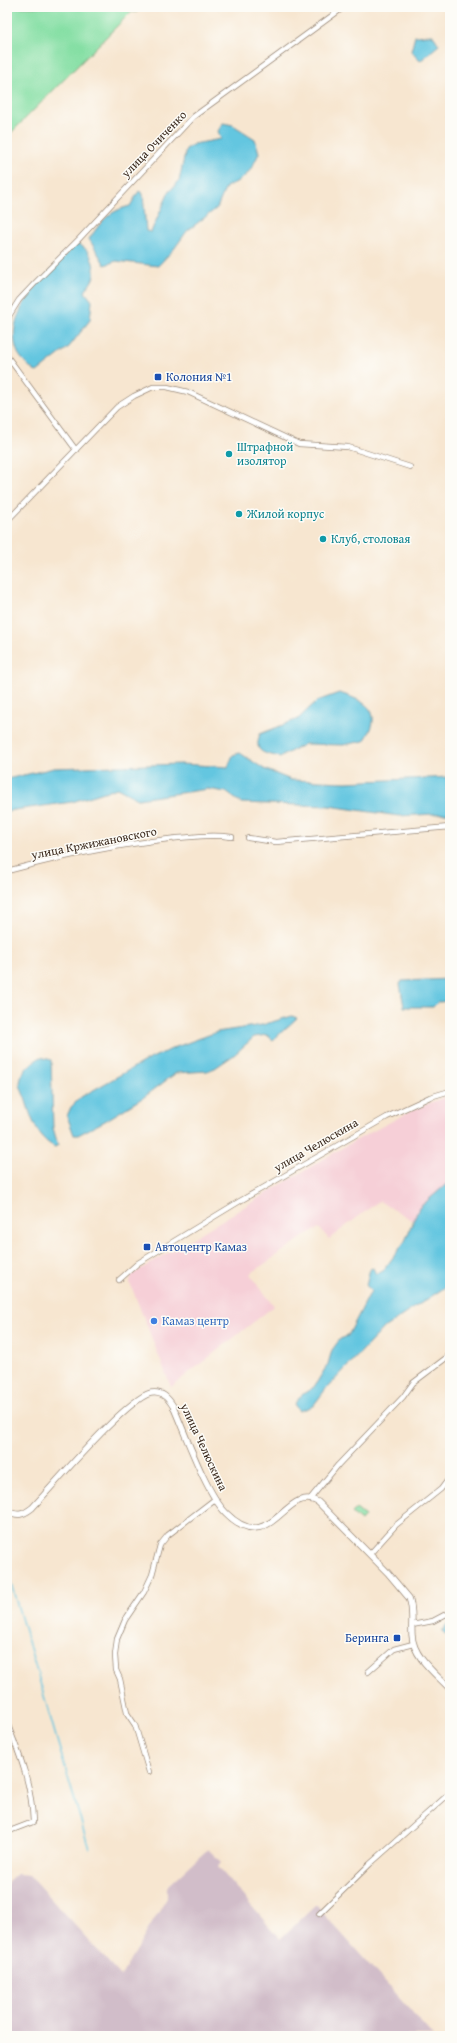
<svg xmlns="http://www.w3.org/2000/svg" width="457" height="2043" viewBox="0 0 457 2043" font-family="'Gentium Book Plus',serif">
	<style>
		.built { fill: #f6cfd7 }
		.industrial { fill: #d1bdc9 }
		.green { fill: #85dfa4; stroke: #608461 }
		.water { fill: #63c6e0; stroke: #4f787f }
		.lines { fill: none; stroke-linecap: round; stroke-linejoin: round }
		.stream { stroke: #63c6e0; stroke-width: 1.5 }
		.minor-casing { stroke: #987; stroke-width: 6 }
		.tertiary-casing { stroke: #987; stroke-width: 7 }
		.minor { stroke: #fff; stroke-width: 4.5 }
		.tertiary { stroke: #fff; stroke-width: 5.5 }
		.transit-dot { fill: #1a4fb4; stroke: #fdfcf7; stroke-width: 1.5 }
		.culture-dot { fill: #0f9aa8; stroke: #fdfcf7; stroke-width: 1.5 }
		.shop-dot { fill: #3f7fe0; stroke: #fdfcf7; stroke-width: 1.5 }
		.labels { text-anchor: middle; stroke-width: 3; stroke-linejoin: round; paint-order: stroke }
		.street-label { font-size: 12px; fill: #3b2a1e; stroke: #fdfcf7 }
		.transit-label { font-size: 12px; fill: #164399; stroke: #fdfcf7; text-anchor: start }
		.culture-label { font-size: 12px; fill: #0d838f; stroke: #fdfcf7; text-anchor: start }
		.shop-label { font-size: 12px; fill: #366cbe; stroke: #fdfcf7; text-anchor: start }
	</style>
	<rect width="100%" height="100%" fill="#fdfcf7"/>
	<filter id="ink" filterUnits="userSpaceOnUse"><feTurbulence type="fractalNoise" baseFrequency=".025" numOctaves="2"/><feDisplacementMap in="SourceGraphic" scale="8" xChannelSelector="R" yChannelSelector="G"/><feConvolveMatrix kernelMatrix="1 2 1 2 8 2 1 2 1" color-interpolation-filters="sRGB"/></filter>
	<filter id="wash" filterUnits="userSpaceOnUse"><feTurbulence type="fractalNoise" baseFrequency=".012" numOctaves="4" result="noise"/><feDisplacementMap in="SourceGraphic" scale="16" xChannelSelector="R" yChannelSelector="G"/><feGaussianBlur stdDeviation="0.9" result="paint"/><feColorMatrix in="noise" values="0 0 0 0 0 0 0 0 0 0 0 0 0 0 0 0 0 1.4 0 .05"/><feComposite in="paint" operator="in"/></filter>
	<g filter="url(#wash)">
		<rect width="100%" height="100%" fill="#f7e6d0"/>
		<path class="built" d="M 450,1095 L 450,1181 L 419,1208 L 414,1221 L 379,1201 L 329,1239 L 319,1228 L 306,1235 L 250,1274 L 274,1306 L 171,1387 L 130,1283 L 131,1275 L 347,1145 L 415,1109 Z"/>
		<path class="industrial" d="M 208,1849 L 221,1862 L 218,1867 L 280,1939 L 316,1905 L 433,2036 L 16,2036 L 7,2026 L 7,1883 L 17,1874 L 29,1875 L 121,1976 L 167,1898 L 167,1887 Z"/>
		<path class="green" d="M 7,7 L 140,7 L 137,12 L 131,12 L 7,137 Z
			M 356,1509 L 365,1516 L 361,1521 L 352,1513 Z"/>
		<path class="water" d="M 433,35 L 439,45 L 420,61 L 411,51 L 415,36 Z
			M 223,123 L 233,125 L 255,139 L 259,153 C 250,173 246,178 226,187 L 217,208 L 187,231 L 174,249 L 158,266 L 116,261 L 105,265 L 89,239 C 102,221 107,212 130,206 L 139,191 L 143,194 L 146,231 L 151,232 L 169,192 L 179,181 L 186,149 L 194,144 L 221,139 L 218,131 Z
			M 77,244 C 89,247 95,262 94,275 C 94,280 87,287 85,292 L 92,301 L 90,320 L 69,347 L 37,372 L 34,371 C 29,366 21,359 18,353 C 0,311 52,270 77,244 Z
			M 339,693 C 367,701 385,712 364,741 L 343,745 L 305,744 L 280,757 C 264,753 253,753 260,734 L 298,719 L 317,701 Z
			M 240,753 L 264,769 L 291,780 L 346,782 L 450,777 L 450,813 L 399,816 L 329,806 L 241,803 L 226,792 L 208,789 L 138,799 L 117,788 L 72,802 L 7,811 L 7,779 L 54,768 L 181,764 L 228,767 L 233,755 Z
			M 450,979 L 450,1001 L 438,1002 L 433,1007 L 404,1007 L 400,984 L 402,981 Z
			M 292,1016 L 297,1018 L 273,1040 L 267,1035 L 254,1037 L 234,1055 L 215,1068 L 207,1071 L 176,1073 L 144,1097 L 105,1121 L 78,1135 L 74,1135 L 67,1116 L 71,1107 L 81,1097 L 145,1061 L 176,1047 L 217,1032 L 262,1025 Z
			M 41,1057 L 51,1060 L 53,1128 L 58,1145 L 55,1147 C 36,1138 31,1116 25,1098 C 23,1093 20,1087 20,1083 C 21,1071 32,1062 41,1057 Z
			M 450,1181 L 450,1284 L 385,1327 L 325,1390 L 313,1406 L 299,1411 L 294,1404 L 303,1394 L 314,1387 L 328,1364 L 332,1350 L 340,1339 L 348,1336 L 371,1291 L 366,1285 L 370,1269 L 373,1268 L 376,1274 L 383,1271 L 405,1241 L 419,1208 Z
			M 450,1622 L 450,1639 L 442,1631 Z"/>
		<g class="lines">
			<path class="stream" d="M 7,1570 L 89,1849"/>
		</g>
	</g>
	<g filter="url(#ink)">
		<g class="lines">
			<g class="minor-casing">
				<path id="minor" d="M 7,324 L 9,316 L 19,300 L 35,283 L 79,239 L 193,117 L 344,7
					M 7,356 L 76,450
					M 7,521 L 117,407 L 134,396 L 153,387 L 167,387 L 188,392 L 299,444 L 348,447 L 410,467
					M 248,838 L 276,842 L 450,827
					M 7,871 C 60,857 114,845 169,839 C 190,837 211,834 232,837
					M 119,1280 L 138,1263 L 240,1201 L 387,1117 L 430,1097 L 450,1091
					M 310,1499 L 338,1465 L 403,1397 L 413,1383 L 450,1355
					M 370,1554 L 396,1525 L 441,1489 L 450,1477
					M 412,1625 L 433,1621 L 450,1612
					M 368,1672 L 394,1649 L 413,1644
					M 7,1723 C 20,1755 32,1786 33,1822 L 7,1832
					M 149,1772 L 135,1725 L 127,1713 L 120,1679 L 116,1670 L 115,1655 L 117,1639 L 125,1620 L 144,1592 L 152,1575 L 160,1545 L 168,1535 L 215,1499
					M 319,1914 L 370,1864 L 450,1793"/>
			</g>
			<g class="tertiary-casing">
				<path id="tertiary" d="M 7,1510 C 17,1517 23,1515 32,1508 C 53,1486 127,1398 151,1393 C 162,1391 168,1398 173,1406 C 185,1433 206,1493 226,1513 C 272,1559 285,1483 318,1502 L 388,1573 L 409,1598 C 414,1610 411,1622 412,1635 C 413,1657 436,1674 450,1689"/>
			</g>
			<use href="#minor" class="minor"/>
			<use href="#tertiary" class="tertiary"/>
		</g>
	</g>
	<g class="transit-dot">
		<rect x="154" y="373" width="8" height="8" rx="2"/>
		<rect x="143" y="1243" width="8" height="8" rx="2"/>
		<rect x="393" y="1634" width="8" height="8" rx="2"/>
	</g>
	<g class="culture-dot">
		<circle cx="229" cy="454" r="4"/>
		<circle cx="239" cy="514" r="4"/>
		<circle cx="323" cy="539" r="4"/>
	</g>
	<circle class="shop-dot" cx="154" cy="1321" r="4"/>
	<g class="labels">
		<g class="street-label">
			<text transform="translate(154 144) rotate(-46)" y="4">улица Очиченко</text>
			<text transform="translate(94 843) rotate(-11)" y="4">улица Кржижановского</text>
			<text transform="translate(316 1145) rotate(-30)" y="4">улица Челюскина</text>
			<text transform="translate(204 1447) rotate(65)" y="4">улица Челюскина</text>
		</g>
		<g class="transit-label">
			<text x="166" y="381">Колония №1</text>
			<text x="155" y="1251">Автоцентр Камаз</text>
			<text x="389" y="1642" text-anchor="end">Беринга</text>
		</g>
		<g class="culture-label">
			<text x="237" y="451">Штрафной<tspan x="237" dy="14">изолятор</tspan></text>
			<text x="247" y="518">Жилой корпус</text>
			<text x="331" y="543">Клуб, столовая</text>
		</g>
		<g class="shop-label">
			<text x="162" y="1325">Камаз центр</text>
		</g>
	</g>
	<rect width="457" height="2043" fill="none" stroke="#fdfcf7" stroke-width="24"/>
</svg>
